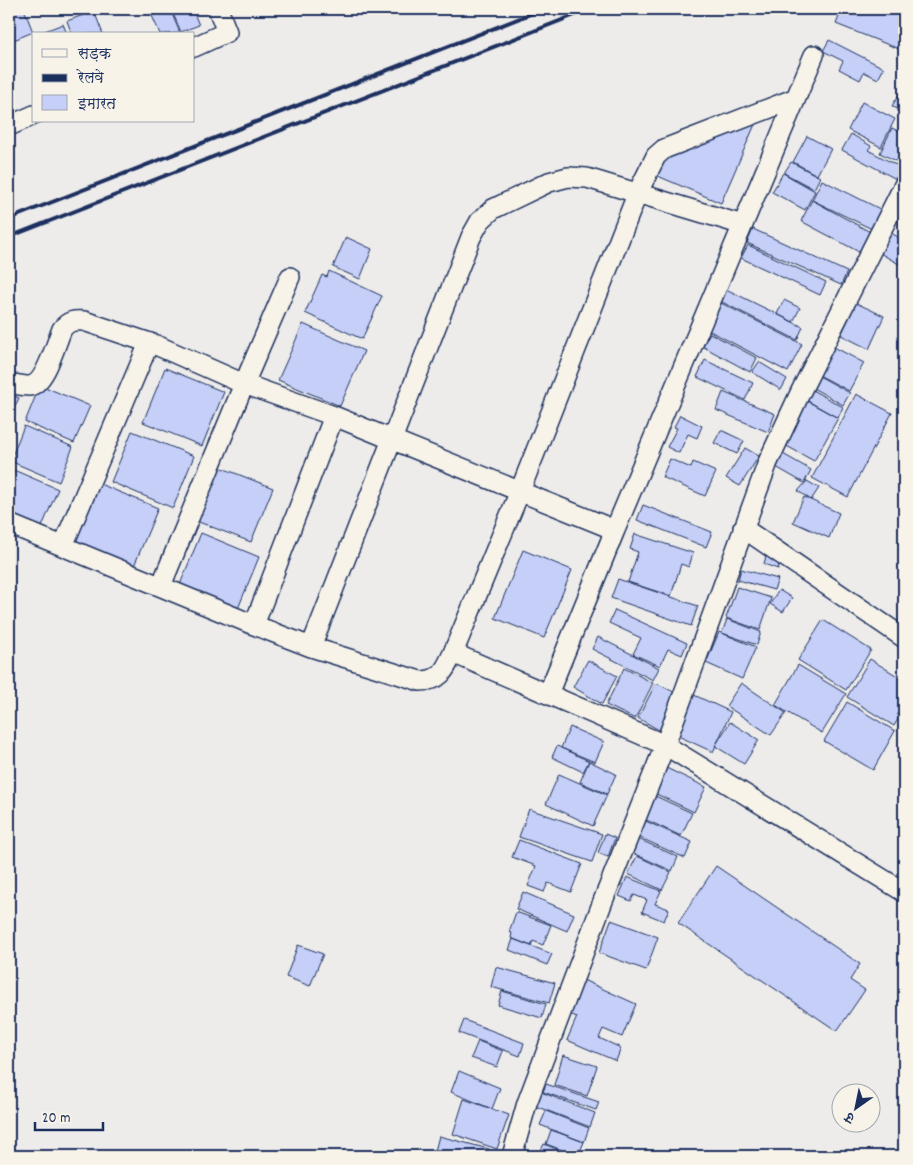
<svg xmlns="http://www.w3.org/2000/svg" width="913" height="1165" viewBox="0 0 913 1165" font-family="Dekko,'Playpen Sans Deva',sans-serif">
	<style>
		.building { fill: #c5cff7; stroke: #1b2f5e }
		.lines { fill: none; stroke-linecap: round; stroke-linejoin: round }
		.minor-casing { stroke: #1b2f5e; stroke-width: 22 }
		.minor { stroke: #f7f3e8; stroke-width: 19 }
		.rail { stroke: #1b2f5e; stroke-width: 4 }
	</style>
	<rect width="100%" height="100%" fill="#edeceb"/>
	<filter id="ink" filterUnits="userSpaceOnUse"><feTurbulence type="fractalNoise" baseFrequency=".02" numOctaves="2"/><feDisplacementMap in="SourceGraphic" scale="10" xChannelSelector="R" yChannelSelector="G"/><feConvolveMatrix kernelMatrix="1 2 1 2 8 2 1 2 1" color-interpolation-filters="sRGB"/></filter>
	<g filter="url(#ink)">
		<path class="building" d="M 9,9 L 24,9 L 33,32 L 9,42 Z
			M 149,9 L 170,9 L 180,33 L 160,34 Z
			M 171,9 L 192,9 L 199,25 L 181,32 Z
			M 842,9 L 885,9 L 904,16 L 904,51 L 836,24 Z
			M 94,11 L 103,34 L 72,34 L 67,21 Z
			M 63,24 L 67,34 L 37,34 Z
			M 829,40 L 884,68 L 878,79 L 864,72 L 860,80 L 839,69 L 843,61 L 823,51 Z
			M 900,93 L 904,95 L 904,113 L 892,106 Z
			M 862,102 L 895,119 L 881,147 L 848,130 Z
			M 759,115 L 721,203 L 653,174 L 661,154 Z
			M 892,128 L 904,134 L 904,165 L 880,153 Z
			M 851,134 L 871,146 L 868,150 L 902,168 L 896,179 L 842,150 Z
			M 807,136 L 831,149 L 817,175 L 793,162 Z
			M 791,162 L 820,177 L 814,189 L 784,173 Z
			M 783,173 L 815,191 L 805,210 L 772,192 Z
			M 822,180 L 884,211 L 874,230 L 812,200 Z
			M 812,200 L 872,233 L 861,253 L 801,221 Z
			M 753,229 L 847,272 L 841,285 L 747,243 Z
			M 890,232 L 904,241 L 904,267 L 878,252 Z
			M 346,237 L 372,249 L 360,279 L 333,267 Z
			M 748,245 L 826,282 L 820,295 L 741,258 Z
			M 329,271 L 382,296 L 362,339 L 305,313 L 322,275 L 327,277 Z
			M 726,289 L 803,327 L 797,340 L 720,301 Z
			M 784,300 L 800,308 L 793,322 L 777,314 Z
			M 721,303 L 802,344 L 788,372 L 708,330 Z
			M 856,303 L 884,316 L 869,349 L 841,335 Z
			M 303,324 L 364,351 L 340,406 L 278,380 Z
			M 710,333 L 757,358 L 750,372 L 702,346 Z
			M 834,347 L 864,363 L 849,391 L 819,375 Z
			M 705,360 L 753,383 L 745,400 L 697,377 Z
			M 759,362 L 787,379 L 781,390 L 752,372 Z
			M 165,368 L 224,392 L 202,446 L 143,422 Z
			M 819,376 L 850,393 L 843,405 L 813,388 Z
			M 40,385 L 90,406 L 74,443 L 25,422 Z
			M 812,390 L 843,407 L 838,418 L 806,400 Z
			M 723,392 L 775,414 L 768,432 L 716,410 Z
			M 9,394 L 19,398 L 10,417 L 9,417 Z
			M 856,394 L 892,413 L 848,497 L 812,478 Z
			M 807,401 L 838,418 L 814,461 L 783,444 Z
			M 680,415 L 702,426 L 697,438 L 688,434 L 679,453 L 667,447 L 677,428 L 674,427 Z
			M 24,426 L 73,447 L 59,482 L 10,461 Z
			M 721,430 L 744,441 L 737,454 L 714,443 Z
			M 132,431 L 194,456 L 173,508 L 111,482 Z
			M 745,448 L 759,456 L 740,486 L 726,478 Z
			M 783,454 L 811,470 L 804,483 L 776,467 Z
			M 670,459 L 691,468 L 693,462 L 716,472 L 705,496 L 662,477 Z
			M 212,464 L 273,488 L 251,542 L 191,519 Z
			M 9,468 L 58,489 L 41,529 L 9,515 Z
			M 807,481 L 819,488 L 811,500 L 798,491 Z
			M 95,482 L 158,508 L 134,566 L 71,540 Z
			M 804,497 L 839,513 L 829,538 L 793,522 Z
			M 643,505 L 712,532 L 706,547 L 637,520 Z
			M 201,533 L 259,557 L 237,611 L 179,587 Z
			M 635,534 L 693,553 L 689,567 L 681,564 L 671,596 L 628,582 L 638,552 L 630,549 Z
			M 523,550 L 572,570 L 544,638 L 495,618 Z
			M 767,552 L 781,556 L 778,569 L 764,564 Z
			M 741,569 L 778,579 L 774,590 L 738,580 Z
			M 618,579 L 698,606 L 691,626 L 611,598 Z
			M 737,587 L 771,598 L 760,630 L 726,618 Z
			M 779,590 L 792,598 L 783,612 L 770,604 Z
			M 615,610 L 687,643 L 682,655 L 668,649 L 660,666 L 633,654 L 641,638 L 609,623 Z
			M 727,619 L 761,632 L 757,645 L 722,633 Z
			M 823,620 L 871,650 L 846,690 L 798,660 Z
			M 719,632 L 756,647 L 742,679 L 706,663 Z
			M 598,637 L 659,668 L 653,680 L 592,649 Z
			M 870,659 L 904,680 L 904,709 L 894,726 L 847,697 Z
			M 588,660 L 617,676 L 602,704 L 573,687 Z
			M 798,665 L 846,694 L 822,733 L 775,705 Z
			M 624,668 L 653,683 L 635,719 L 606,705 Z
			M 656,683 L 678,694 L 659,730 L 638,718 Z
			M 741,683 L 786,713 L 771,735 L 726,706 Z
			M 694,695 L 731,712 L 713,752 L 676,735 Z
			M 847,702 L 895,731 L 873,770 L 824,741 Z
			M 730,722 L 759,740 L 744,764 L 715,746 Z
			M 570,727 L 604,742 L 595,762 L 561,748 Z
			M 557,746 L 589,761 L 583,772 L 552,757 Z
			M 589,761 L 616,774 L 607,794 L 580,782 Z
			M 662,766 L 706,787 L 694,812 L 650,791 Z
			M 559,774 L 607,795 L 593,826 L 546,804 Z
			M 651,794 L 692,813 L 681,836 L 640,817 Z
			M 529,809 L 602,834 L 592,862 L 519,837 Z
			M 641,819 L 692,842 L 685,858 L 634,835 Z
			M 605,834 L 615,838 L 608,857 L 598,853 Z
			M 634,837 L 678,857 L 672,871 L 628,851 Z
			M 519,840 L 582,864 L 571,892 L 548,883 L 544,892 L 528,886 L 536,866 L 512,857 Z
			M 637,856 L 671,872 L 662,890 L 628,874 Z
			M 716,866 L 860,964 L 850,980 L 865,990 L 837,1031 L 678,923 Z
			M 627,877 L 661,891 L 655,904 L 669,909 L 664,921 L 642,912 L 647,900 L 634,895 L 631,901 L 619,896 Z
			M 523,892 L 574,914 L 567,931 L 516,909 Z
			M 516,912 L 551,925 L 543,945 L 533,941 L 531,946 L 511,938 L 512,933 L 509,932 Z
			M 611,920 L 658,937 L 646,970 L 599,953 Z
			M 513,939 L 552,954 L 547,965 L 509,950 Z
			M 298,945 L 323,954 L 310,986 L 286,977 Z
			M 496,967 L 555,983 L 549,1003 L 491,987 Z
			M 581,979 L 636,1004 L 622,1037 L 603,1029 L 599,1038 L 621,1048 L 616,1061 L 567,1040 L 577,1017 L 567,1013 Z
			M 502,991 L 546,1004 L 542,1018 L 498,1005 Z
			M 464,1020 L 524,1043 L 520,1056 L 459,1033 Z
			M 478,1041 L 503,1051 L 497,1067 L 471,1058 Z
			M 563,1055 L 597,1066 L 587,1096 L 554,1085 Z
			M 459,1071 L 500,1088 L 492,1109 L 451,1092 Z
			M 546,1084 L 599,1102 L 596,1110 L 543,1092 Z
			M 541,1092 L 595,1113 L 590,1127 L 535,1106 Z
			M 464,1099 L 509,1115 L 497,1149 L 453,1134 Z
			M 546,1111 L 589,1128 L 584,1142 L 540,1125 Z
			M 551,1130 L 584,1142 L 578,1156 L 546,1144 Z
			M 439,1136 L 489,1149 L 487,1156 L 454,1156 L 435,1151 Z
			M 544,1144 L 574,1156 L 538,1156 Z"/>
		<g class="lines">
			<g class="minor-casing">
				<path id="minor" d="M 194,47 L 227,32 L 218,9
					M 9,126 L 34,115
					M 9,383 C 15,384 22,386 29,386 C 45,385 56,343 62,329 C 68,321 74,320 84,321 L 156,345 L 244,384 L 334,416
					M 9,524 L 254,625
					M 743,528 L 904,638
					M 615,530 L 814,55
					M 63,546 L 149,343
					M 161,586 L 244,384 L 290,277
					M 311,647 L 471,237 L 480,221 L 493,209 L 549,182 L 568,177 L 587,178 L 743,225
					M 453,653 L 520,491 L 638,192 L 656,156 L 664,149 L 796,98
					M 548,694 L 615,530 L 334,416 L 254,625 L 311,647 L 420,681 C 441,681 445,670 453,653 L 665,745 L 904,892
					M 512,1156 L 527,1103 L 603,901 L 665,745 L 768,462 L 801,391 L 904,185"/>
			</g>
			<use href="#minor" class="minor"/>
			<path class="rail" d="M 9,219 L 543,9
				M 9,237 L 590,9"/>
		</g>
	</g>
	<rect width="913" height="1165" fill="none" stroke="#f7f3e8" stroke-width="30"/>
	<rect x="15" y="15" width="883" height="1135" fill="none" stroke="#1b2f5e" stroke-width="2" filter="url(#ink)"/>
	<rect x="32" y="32" width="162" height="90" fill="#f7f3e8" stroke="#9fa5b1"/>
	<rect x="42" y="49" width="25" height="8" fill="#f7f3e8" stroke="#9fa5b1"/>
	<text x="78" y="58" font-size="15" fill="#1b2f5e">सड़क</text>
	<rect x="42" y="74" width="25" height="8" fill="#1b2f5e" stroke="#9fa5b1"/>
	<text x="78" y="82" font-size="15" fill="#1b2f5e">रेलवे</text>
	<rect x="42" y="95" width="25" height="15" fill="#c5cff7" stroke="#9fa5b1"/>
	<text x="78" y="108" font-size="15" fill="#1b2f5e">इमारत</text>
	<g transform="translate(856 1108) rotate(213)"><circle r="24" fill="#f7f3e8" stroke="#9fa5b1"/>
	<path d="M0-4L9 19L0 12L-9 19Z" fill="#1b2f5e"/>
	<text y="-8" font-size="14" font-weight="bold" text-anchor="middle" fill="#1b2f5e">उ</text>
	</g>
	<path d="M35 1122v8h68v-8" fill="none" stroke="#1b2f5e" stroke-width="2.5"/>
	<text x="42" y="1122" font-size="15" fill="#1b2f5e" stroke="#f7f3e8" stroke-width="4" paint-order="stroke">20 m</text>
</svg>
